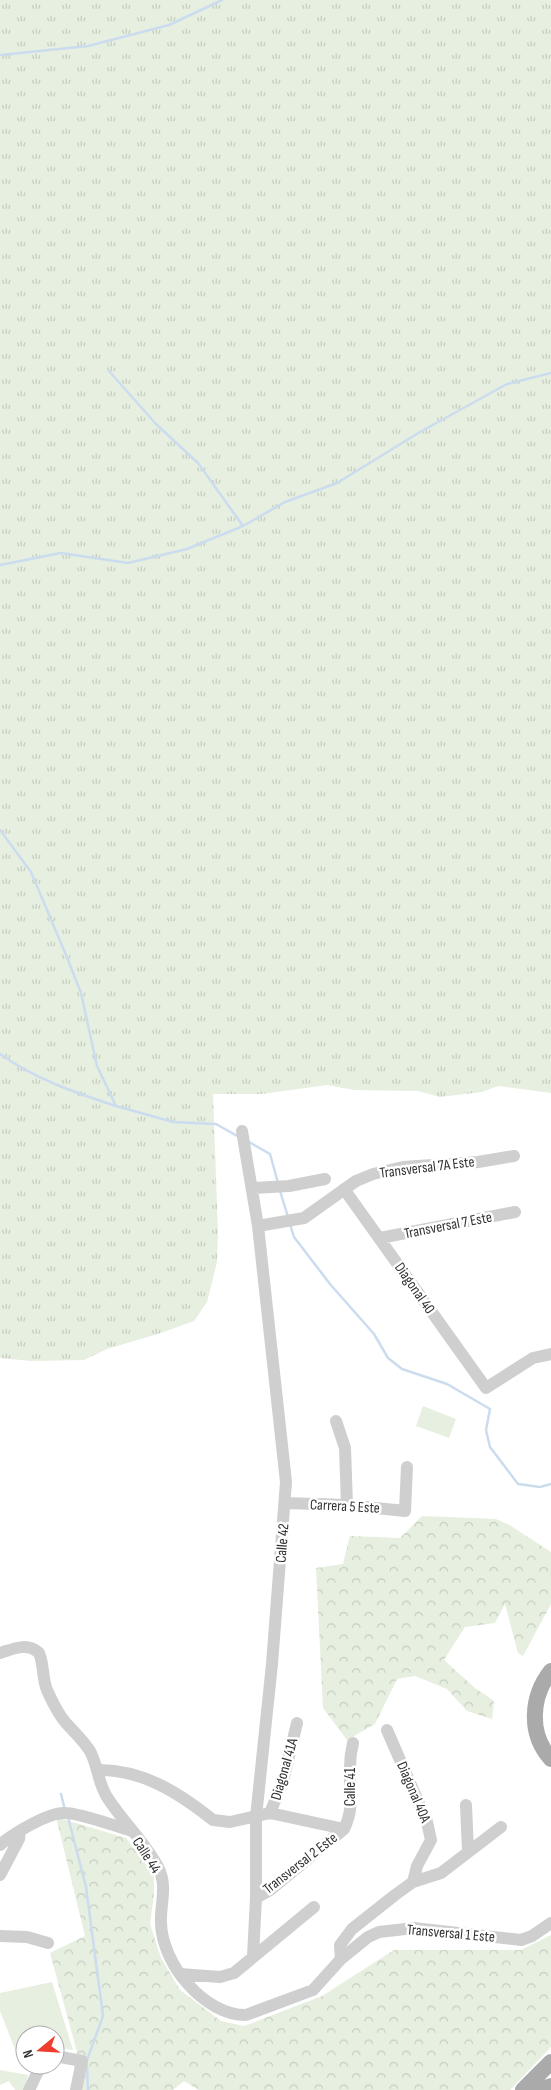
<svg xmlns="http://www.w3.org/2000/svg" width="551" height="2090" viewBox="0 0 551 2090" font-family="'Sofia Sans Condensed',sans-serif">
	<style>
		.grass { fill: #e6efe0 }
		.forest { fill: url(#forest-crowns) }
		.park { fill: url(#park-tufts) }
		.lines { fill: none; stroke-linecap: round; stroke-linejoin: round }
		.stream { stroke: #ccdcef; stroke-width: 2.5 }
		.minor { stroke: #cfcfcf; stroke-width: 12 }
		.major { stroke: #aaa; stroke-width: 16 }
		.labels { text-anchor: middle; stroke-width: 5; stroke-linejoin: round; paint-order: stroke }
		.street-label { font-size: 15px; fill: #323232; stroke: #fff }
	</style>
	<defs>
		<pattern id="forest-crowns" width="20" height="18" patternUnits="userSpaceOnUse" patternTransform="scale(1.25)"><rect width="20" height="18" fill="#e6efe0"/><path d="M2 6a3 3 0 1 1 6 0M12 15a3 3 0 1 1 6 0" fill="none" stroke="#c6cdc1"/></pattern>
		<pattern id="park-tufts" width="24" height="20" patternUnits="userSpaceOnUse" patternTransform="scale(1.25)"><rect width="24" height="20" fill="#e6efe0"/><path d="M3 7l-1-3M5 7V3M7 7l1-3M15 17l-1-3M17 17v-4M19 17l1-3" fill="none" stroke="#c6cdc1"/></pattern>
	</defs>
	<rect width="100%" height="100%" fill="#fff"/>
	<path class="grass" d="M 423,1406 L 456,1419 L 449,1438 L 416,1426 Z
		M 52,1982 L 73,2050 L 55,2047 L 55,2035 L 25,2035 L 25,2063 L 20,2062 L 0,2011 L 0,1993 Z
		M 0,2070 L 28,2075 L 24,2090 L 15,2090 L 9,2081 L 0,2085 Z"/>
	<path class="forest" d="M 422,1516 L 496,1519 L 511,1526 L 551,1552 L 551,1604 L 523,1656 L 518,1653 L 505,1604 L 495,1623 L 465,1627 L 444,1660 L 475,1688 L 494,1701 L 492,1719 L 467,1711 L 447,1689 L 415,1676 L 397,1679 L 375,1724 L 347,1740 L 323,1708 L 316,1568 L 343,1564 L 350,1536 L 400,1538 Z
		M 56,1817 L 126,1838 L 154,1875 L 154,1894 L 150,1924 L 161,1958 L 180,1990 L 221,2021 L 244,2026 L 322,1996 L 394,1950 L 521,1950 L 551,1935 L 551,2047 L 510,2090 L 199,2090 L 184,2081 L 173,2090 L 71,2090 L 77,2052 L 50,1953 L 85,1936 Z"/>
	<path class="park" d="M 0,0 L 551,0 L 551,1093 L 498,1086 L 482,1092 L 440,1097 L 418,1091 L 354,1090 L 327,1085 L 262,1094 L 213,1094 L 218,1233 L 217,1262 L 207,1302 L 194,1321 L 161,1333 L 107,1349 L 84,1360 L 31,1361 L 0,1358 Z"/>
	<g class="lines">
		<path class="stream" d="M 1,55 L 88,46 L 169,25 L 222,0
			M 109,371 L 156,424 L 198,463 L 243,526
			M 0,565 L 61,553 L 128,563 L 187,549 L 243,526 L 285,502 L 337,483 L 420,432 L 507,384 L 551,373
			M 0,830 L 31,872 L 66,955 L 81,993 L 97,1066 L 116,1106 L 173,1122 L 216,1124 L 239,1137
			M 0,1054 C 35,1079 76,1093 116,1106
			M 249,1142 L 270,1154 L 278,1183
			M 280,1191 L 288,1217
			M 290,1224 L 294,1237 L 330,1284 L 374,1334 L 388,1358 L 402,1369 L 447,1384 L 490,1409 L 486,1430 L 490,1447 L 518,1484 L 540,1487 L 551,1484
			M 61,1794 L 65,1810
			M 68,1817 L 86,1887 L 103,2016 L 87,2060
			M 87,2066 L 88,2090"/>
		<path class="minor" d="M 242,1131 L 258,1226 L 286,1482 L 272,1664 L 256,1817 L 256,1898 L 253,1956
			M 252,1188 L 289,1186 L 325,1179
			M 344,1189 L 486,1388 L 533,1358 L 551,1354
			M 258,1226 L 304,1218 L 356,1181 L 373,1174 L 403,1167 L 478,1162 L 514,1156
			M 380,1238 L 515,1212
			M 336,1421 L 345,1448 L 347,1505
			M 285,1503 L 347,1505 L 405,1511 L 407,1467
			M 0,1653 C 13,1649 27,1642 39,1653 C 44,1664 42,1678 47,1690 C 52,1701 57,1713 66,1723 C 74,1732 83,1740 90,1751 C 98,1766 98,1783 107,1797 C 122,1821 145,1842 158,1867 C 168,1886 160,1904 161,1923 C 162,1964 204,2015 246,2015 L 313,1990 L 341,1959 L 368,1937 L 379,1932 L 414,1928 L 521,1940 L 532,1936 L 551,1923
			M 387,1730 L 427,1822 L 431,1840 L 417,1866 L 413,1882
			M 97,1770 C 142,1769 179,1793 213,1820 L 230,1822 L 270,1813 L 344,1829
			M 466,1805 L 468,1852
			M 270,1813 L 283,1781 L 297,1723
			M 0,1845 C 12,1834 49,1812 65,1813 C 80,1813 115,1826 132,1831
			M 0,1875 L 19,1839 L 20,1831
			M 256,1898 L 270,1890 L 344,1829 C 355,1807 349,1790 350,1767 C 350,1759 351,1751 353,1743
			M 0,1936 L 27,1937 L 48,1943
			M 341,1959 L 340,1945 L 352,1929 L 395,1895 L 413,1882 L 441,1873 L 501,1827
			M 180,1974 L 220,1977 L 234,1973 L 314,1907
			M 55,2056 L 82,2061 L 76,2090
			M 29,2090 L 41,2065"/>
		<path class="major" d="M 551,1671 C 531,1696 528,1734 551,1759
			M 523,2090 L 551,2062
			M 539,2090 L 551,2086"/>
	</g>
	<g class="labels">
		<g class="street-label">
			<text transform="translate(427 1167) rotate(-7)" y="5">Transversal 7A Este</text>
			<text transform="translate(448 1225) rotate(-11)" y="5">Transversal 7 Este</text>
			<text transform="translate(415 1288) rotate(55)" y="5">Diagonal 40</text>
			<text transform="translate(345 1506) rotate(3)" y="5">Carrera 5 Este</text>
			<text transform="translate(282 1543) rotate(-86)" y="5">Calle 42</text>
			<text transform="translate(284 1769) rotate(-74)" y="5">Diagonal 41A</text>
			<text transform="translate(350 1787) rotate(-90)" y="5">Calle 41</text>
			<text transform="translate(414 1792) rotate(67)" y="5">Diagonal 40A</text>
			<text transform="translate(147 1855) rotate(57)" y="5">Calle 44</text>
			<text transform="translate(300 1863) rotate(-38)" y="5">Transversal 2 Este</text>
			<text transform="translate(451 1933) rotate(5)" y="5">Transversal 1 Este</text>
		</g>
	</g>
	<g transform="translate(40 2050) rotate(252)"><circle r="24" fill="#ffffff" stroke="#adadad"/>
	<path d="M0-4L9 19L0 12L-9 19Z" fill="#f03e2e"/>
	<text y="-8" font-size="14" font-weight="bold" text-anchor="middle" fill="#323232">N</text>
	</g>
</svg>
